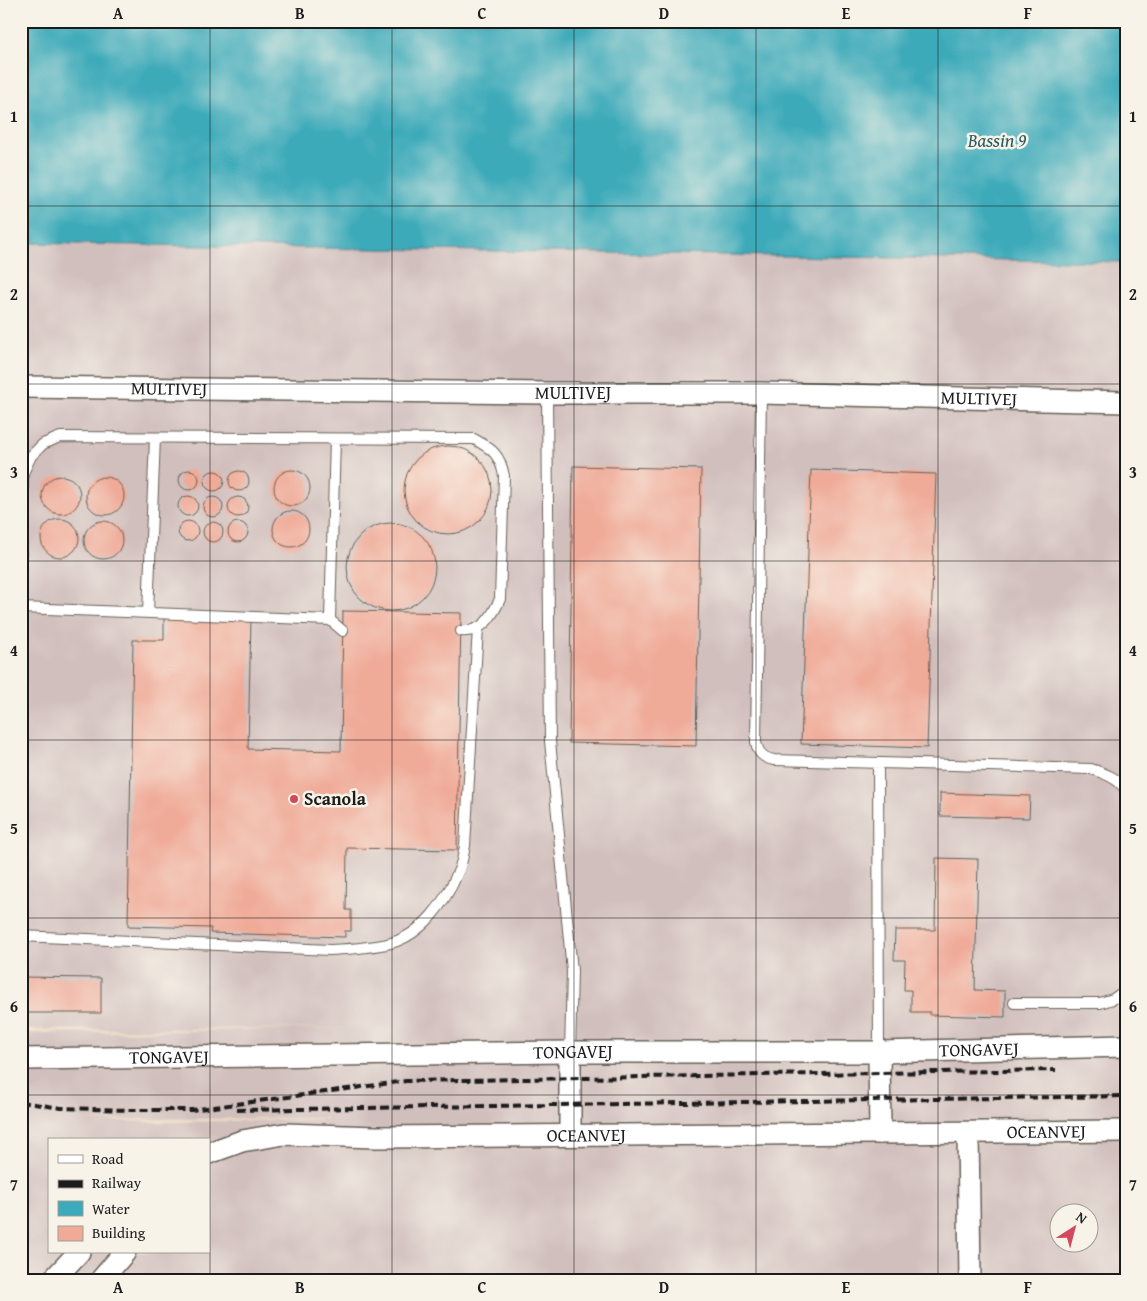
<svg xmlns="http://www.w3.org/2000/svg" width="1147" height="1301" viewBox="0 0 1147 1301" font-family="'Gentium Book Plus',serif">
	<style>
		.industrial { fill: #d1bfbd; fill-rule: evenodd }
		.water { fill: #3caaba; stroke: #2c636b }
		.building { fill: #f0aa98 }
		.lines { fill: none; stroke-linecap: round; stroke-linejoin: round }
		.lane-casing { stroke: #676157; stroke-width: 12 }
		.street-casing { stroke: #676157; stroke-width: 24 }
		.lane { stroke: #fff; stroke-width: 10 }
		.street { stroke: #fff; stroke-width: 21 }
		.rail { stroke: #1c1c1c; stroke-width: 4; stroke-dasharray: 8 4; stroke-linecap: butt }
		.grid { fill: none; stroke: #1c1c1c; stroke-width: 1; stroke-opacity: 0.55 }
		.poi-dot { fill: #d1495b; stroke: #f7f3e8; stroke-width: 2 }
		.labels { text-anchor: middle; stroke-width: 5; stroke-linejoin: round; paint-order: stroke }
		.street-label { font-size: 18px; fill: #1c1c1c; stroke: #f7f3e8 }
		.poi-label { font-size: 18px; font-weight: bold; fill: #1c1c1c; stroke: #f7f3e8; text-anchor: start }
		.water-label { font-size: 19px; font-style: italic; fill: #2a5c63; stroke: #f7f3e8 }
		.neatline { fill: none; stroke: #1c1c1c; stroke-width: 2 }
		.grid-label { font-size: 16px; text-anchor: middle; font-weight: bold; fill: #1c1c1c }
	</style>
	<rect width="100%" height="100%" fill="#f7f3e8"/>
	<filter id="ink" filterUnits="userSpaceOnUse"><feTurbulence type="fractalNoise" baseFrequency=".02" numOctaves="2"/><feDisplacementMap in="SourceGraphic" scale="10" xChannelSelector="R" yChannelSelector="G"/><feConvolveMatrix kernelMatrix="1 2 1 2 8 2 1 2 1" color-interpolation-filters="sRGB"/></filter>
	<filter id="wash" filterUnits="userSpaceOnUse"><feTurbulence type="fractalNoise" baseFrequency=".0096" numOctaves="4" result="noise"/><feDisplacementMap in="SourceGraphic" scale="20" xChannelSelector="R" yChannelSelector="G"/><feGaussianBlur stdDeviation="1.12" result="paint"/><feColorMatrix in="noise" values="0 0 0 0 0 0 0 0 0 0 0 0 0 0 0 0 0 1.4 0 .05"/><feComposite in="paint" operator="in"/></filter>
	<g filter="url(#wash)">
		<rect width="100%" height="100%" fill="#f2e0c4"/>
		<path class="industrial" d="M 21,243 L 1126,262 L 1126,1280 L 21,1280 L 21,1033 L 370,1028 L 21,1030 ZM 328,1119 L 163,1122 L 76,1120 L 328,1118 ZM 49,1140 L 209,1140 L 209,1252 L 49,1252 ZM 1060,1214 L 1090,1214 L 1090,1244 L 1060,1244 Z"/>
		<path class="water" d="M 21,21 L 1126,21 L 1126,262 L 21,243 Z"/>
		<g id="blocks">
			<path class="building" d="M404 490a44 44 0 1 1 88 0a44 44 0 1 1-88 0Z
				M 573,466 L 701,469 L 696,746 L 569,743 Z
				M179 480a10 10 0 1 1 20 0a10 10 0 1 1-20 0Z
				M 811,470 L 936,474 L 927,748 L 801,744 Z
				M274 488a18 18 0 1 1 36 0a18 18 0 1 1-36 0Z
				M204 481a10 10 0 1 1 20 0a10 10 0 1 1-20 0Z
				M229 481a10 10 0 1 1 20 0a10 10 0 1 1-20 0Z
				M42 495a19 19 0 1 1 38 0a19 19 0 1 1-38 0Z
				M86 496a19 19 0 1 1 38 0a19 19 0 1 1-38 0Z
				M178 506a10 10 0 1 1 20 0a10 10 0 1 1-20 0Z
				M203 507a10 10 0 1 1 20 0a10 10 0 1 1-20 0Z
				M228 507a10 10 0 1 1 20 0a10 10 0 1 1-20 0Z
				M273 529a18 18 0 1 1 36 0a18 18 0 1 1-36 0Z
				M41 538a19 19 0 1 1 38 0a19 19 0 1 1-38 0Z
				M178 531a10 10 0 1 1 20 0a10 10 0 1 1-20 0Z
				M84 540a19 19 0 1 1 38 0a19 19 0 1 1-38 0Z
				M228 532a10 10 0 1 1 20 0a10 10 0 1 1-20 0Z
				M203 532a10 10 0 1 1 20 0a10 10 0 1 1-20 0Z
				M347 567a44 44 0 1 1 88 0a44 44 0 1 1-88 0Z
				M 343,611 L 461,613 L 457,850 L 347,848 L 346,910 L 351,910 L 351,931 L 345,931 L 345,937 L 210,933 L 211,928 L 128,926 L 133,640 L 164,640 L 164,618 L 251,619 L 248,749 L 341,751 Z
				M 940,793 L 1030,796 L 1029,818 L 940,816 Z
				M 936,858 L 978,859 L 975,990 L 1005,991 L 1005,1017 L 930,1015 L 930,1012 L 911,1012 L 911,990 L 904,990 L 905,960 L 894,960 L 895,930 L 935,930 Z
				M 21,977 L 101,978 L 101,1013 L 21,1013 Z"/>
		</g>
	</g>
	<g filter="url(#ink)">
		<use href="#blocks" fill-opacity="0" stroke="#676157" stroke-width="1"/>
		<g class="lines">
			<g class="lane-casing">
				<path id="lane" d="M 547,393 L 550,741 L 572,971 L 570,1052
					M 761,393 L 756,742 C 758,753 763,758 774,760 L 1091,769 C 1104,773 1118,778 1126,790
					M 21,566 L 23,473 L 31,456 L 43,444 L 60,437 L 474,439 C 492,449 500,454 504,476 L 500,599 C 492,617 482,633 461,631
					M 21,608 L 330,620 L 343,631
					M 148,613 L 155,438
					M 330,620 L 335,439
					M 878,764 L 879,1052
					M 21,936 L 330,950 C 350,949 371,948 391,943 C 423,934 446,901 458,872 C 462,864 463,855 465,846 L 478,628
					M 1014,1003 L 1100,1003 L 1113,999 L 1126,990"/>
			</g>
			<g class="street-casing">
				<g id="street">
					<path id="s1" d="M 21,387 L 547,393 L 761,393 L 1126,402"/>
					<path d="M 879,1052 L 880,1133"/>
					<path id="s2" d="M 21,1059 L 570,1052 L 879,1052 L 1126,1046"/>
					<path d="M 968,1133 L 970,1280"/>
					<path d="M 570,1135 L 570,1052"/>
					<path id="s3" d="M 209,1153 L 242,1141 L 284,1134 L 376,1137 L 1126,1131"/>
					<path d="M 53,1280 L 79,1252"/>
					<path d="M 101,1280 L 125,1252"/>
				</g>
			</g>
			<use href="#lane" class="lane"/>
			<use href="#street" class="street"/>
			<path class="rail" d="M 21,1102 L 61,1108 L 129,1110 L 192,1110 L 406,1081 L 1056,1070
				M 237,1110 L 1126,1096"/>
		</g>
	</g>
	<path class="grid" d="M 210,21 L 210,1280M 392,21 L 392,1280M 574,21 L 574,1280M 756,21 L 756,1280M 938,21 L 938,1280M 21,206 L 1126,206M 21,384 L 1126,384M 21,561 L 1126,561M 21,740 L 1126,740M 21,918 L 1126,918M 21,1095 L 1126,1095"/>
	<circle class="poi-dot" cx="294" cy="799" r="5"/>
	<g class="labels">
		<g class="street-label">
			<text dy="6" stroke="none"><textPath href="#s1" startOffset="148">MULTIVEJ</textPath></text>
			<text dy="6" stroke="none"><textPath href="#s1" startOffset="552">MULTIVEJ</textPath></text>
			<text dy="6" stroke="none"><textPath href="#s1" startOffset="958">MULTIVEJ</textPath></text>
			<text dy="6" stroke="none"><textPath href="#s2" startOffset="958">TONGAVEJ</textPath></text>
			<text dy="6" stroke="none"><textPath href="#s2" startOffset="552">TONGAVEJ</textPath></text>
			<text dy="6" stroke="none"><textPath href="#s2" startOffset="148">TONGAVEJ</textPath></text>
			<text dy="6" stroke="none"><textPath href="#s3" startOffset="840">OCEANVEJ</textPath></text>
			<text dy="6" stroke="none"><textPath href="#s3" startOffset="380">OCEANVEJ</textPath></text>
		</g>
		<g class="poi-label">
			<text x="304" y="805">Scanola</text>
		</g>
		<g class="water-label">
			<text x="997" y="147">Bassin 9</text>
		</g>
	</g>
	<rect width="1147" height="1301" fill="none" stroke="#f7f3e8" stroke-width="55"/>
	<rect x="48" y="1138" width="162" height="115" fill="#f7f3e8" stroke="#9f9d96"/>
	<rect x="58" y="1155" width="25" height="8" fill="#ffffff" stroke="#9f9d96"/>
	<text x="92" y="1164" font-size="15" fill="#1c1c1c">Road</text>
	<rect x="58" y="1180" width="25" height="8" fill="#1c1c1c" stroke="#9f9d96"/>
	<text x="92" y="1188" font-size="15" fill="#1c1c1c">Railway</text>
	<rect x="58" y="1201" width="25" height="15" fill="#3caaba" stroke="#9f9d96"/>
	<text x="92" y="1214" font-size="15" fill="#1c1c1c">Water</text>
	<rect x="58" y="1226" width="25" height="15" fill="#f0aa98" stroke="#9f9d96"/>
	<text x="92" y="1238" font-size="15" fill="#1c1c1c">Building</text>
	<g transform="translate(1074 1228) rotate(36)"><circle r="24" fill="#f7f3e8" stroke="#9f9d96"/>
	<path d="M0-4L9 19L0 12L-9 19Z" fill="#d1495b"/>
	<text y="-8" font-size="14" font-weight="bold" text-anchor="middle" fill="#1c1c1c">N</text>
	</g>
	<rect x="28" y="28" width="1092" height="1246" class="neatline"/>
	<g class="grid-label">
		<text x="118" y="19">A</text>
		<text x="300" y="19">B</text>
		<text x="482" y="19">C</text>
		<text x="664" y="19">D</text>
		<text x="846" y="19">E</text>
		<text x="1028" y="19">F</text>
		<text x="14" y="122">1</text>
		<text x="1133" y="122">1</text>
		<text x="14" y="300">2</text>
		<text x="1133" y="300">2</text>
		<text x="14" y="478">3</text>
		<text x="1133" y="478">3</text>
		<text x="14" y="656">4</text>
		<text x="1133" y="656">4</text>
		<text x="14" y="834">5</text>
		<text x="1133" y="834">5</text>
		<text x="14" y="1012">6</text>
		<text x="1133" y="1012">6</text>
		<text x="14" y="1190">7</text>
		<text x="1133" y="1190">7</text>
		<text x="118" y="1293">A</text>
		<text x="300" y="1293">B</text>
		<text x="482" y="1293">C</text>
		<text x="664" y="1293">D</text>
		<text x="846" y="1293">E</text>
		<text x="1028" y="1293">F</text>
	</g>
</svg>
